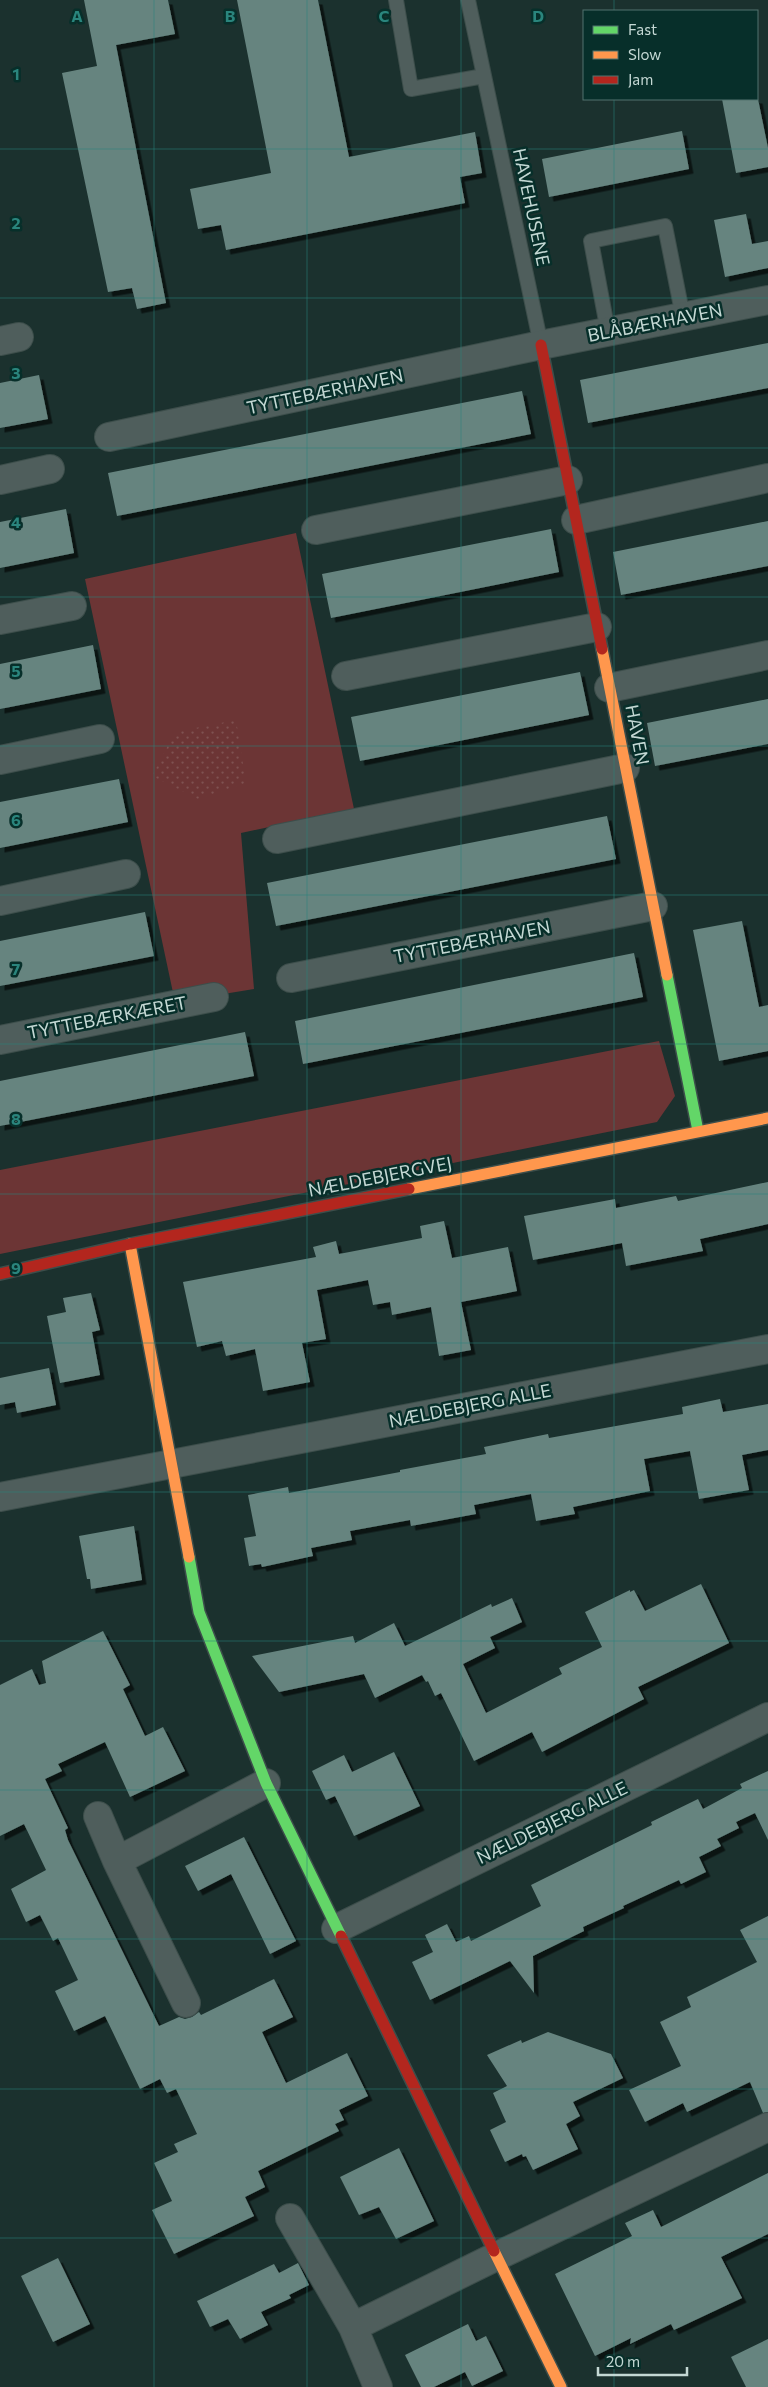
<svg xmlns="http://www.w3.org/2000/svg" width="768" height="2387" viewBox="0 0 768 2387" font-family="Commissioner,sans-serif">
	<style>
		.grass { fill: #6c3535 }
		.park { fill: url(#park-dots) }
		.building { fill: #66847f; filter: url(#shadow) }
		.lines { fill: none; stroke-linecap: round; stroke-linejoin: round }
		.lane-casing { stroke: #3d4e4b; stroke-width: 16 }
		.street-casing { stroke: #3d4e4b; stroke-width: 30 }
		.fast-casing { stroke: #3d4e4b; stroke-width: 14 }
		.slow-casing { stroke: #3d4e4b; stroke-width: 14 }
		.jam-casing { stroke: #3d4e4b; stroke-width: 14 }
		.lane { stroke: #4f5e5c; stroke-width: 14 }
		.street { stroke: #4f5e5c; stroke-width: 28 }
		.fast { stroke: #63d668; stroke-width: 11 }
		.slow { stroke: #ff974d; stroke-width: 11 }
		.jam { stroke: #b3261e; stroke-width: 11 }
		.grid { fill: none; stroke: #2a857d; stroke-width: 1; stroke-opacity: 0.55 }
		.labels { text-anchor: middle; stroke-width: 5; stroke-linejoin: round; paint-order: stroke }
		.street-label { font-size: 18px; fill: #c4d8d4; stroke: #072f2a }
		.grid-label { font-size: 16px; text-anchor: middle; font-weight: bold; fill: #2a857d; stroke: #072f2a; stroke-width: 5; stroke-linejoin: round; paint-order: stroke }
	</style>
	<defs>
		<pattern id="park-dots" width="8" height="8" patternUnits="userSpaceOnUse" patternTransform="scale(1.25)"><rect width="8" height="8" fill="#6c3535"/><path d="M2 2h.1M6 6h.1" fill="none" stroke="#7f5251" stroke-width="1.8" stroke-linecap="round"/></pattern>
		<filter id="shadow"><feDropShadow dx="4.5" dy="4.5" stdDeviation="0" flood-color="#0009"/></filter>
	</defs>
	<rect width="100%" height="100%" fill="#1b312e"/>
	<path class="grass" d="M 296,533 L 354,809 L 241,833 L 254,989 L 175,1002 L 85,579 Z
		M 659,1041 L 675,1096 L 657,1122 L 0,1254 L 0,1170 Z"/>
	<path class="park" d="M 236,720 L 246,783 L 198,799 L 152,776 L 175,732 Z"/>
	<path class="building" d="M 84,0 L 168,0 L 175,34 L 116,45 L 166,303 L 137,309 L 132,288 L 108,292 L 62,73 L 97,66 Z
		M 237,0 L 318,0 L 349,157 L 475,132 L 482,173 L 460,177 L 465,203 L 226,250 L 221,225 L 198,229 L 190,189 L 271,173 Z
		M 722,99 L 758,99 L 768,148 L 768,167 L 736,173 Z
		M 682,131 L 689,169 L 549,197 L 542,159 Z
		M 746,214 L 752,244 L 768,241 L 768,268 L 725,277 L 714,220 Z
		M 768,343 L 768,388 L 588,423 L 580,380 Z
		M 39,375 L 48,419 L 0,428 L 0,383 Z
		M 522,391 L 531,434 L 117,516 L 108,473 Z
		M 66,509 L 74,553 L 0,568 L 0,522 Z
		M 768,521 L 768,566 L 621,595 L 613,552 Z
		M 551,529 L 559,572 L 331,618 L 322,574 Z
		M 93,645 L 101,689 L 0,709 L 0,664 Z
		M 580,672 L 589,715 L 360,761 L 351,717 Z
		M 768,699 L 768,744 L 655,766 L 647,723 Z
		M 119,779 L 128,822 L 0,848 L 0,802 Z
		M 607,816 L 616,859 L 276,926 L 267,883 Z
		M 145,912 L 154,956 L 0,986 L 0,941 Z
		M 742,921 L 759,1007 L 768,1005 L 768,1051 L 719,1061 L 693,930 Z
		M 634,953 L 643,997 L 303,1064 L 295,1021 Z
		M 245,1032 L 254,1076 L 0,1126 L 0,1081 Z
		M 768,1182 L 768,1224 L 700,1239 L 703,1251 L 626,1266 L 622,1243 L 533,1260 L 524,1216 L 615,1199 L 616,1208 L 676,1196 L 678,1201 Z
		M 444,1221 L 452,1258 L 508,1247 L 517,1291 L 461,1302 L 471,1350 L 439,1356 L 431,1307 L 392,1315 L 390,1302 L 373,1305 L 368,1280 L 317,1290 L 326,1339 L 302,1343 L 310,1382 L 263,1391 L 255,1349 L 226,1356 L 222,1341 L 197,1347 L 183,1282 L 316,1257 L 313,1247 L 336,1241 L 339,1254 L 422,1238 L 420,1226 Z
		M 91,1293 L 100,1330 L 92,1332 L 100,1375 L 60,1383 L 47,1316 L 66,1312 L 63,1298 Z
		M 49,1368 L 56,1405 L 17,1413 L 15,1402 L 0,1405 L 0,1378 Z
		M 720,1399 L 723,1412 L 768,1404 L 768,1450 L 742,1455 L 749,1490 L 699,1499 L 690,1451 L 644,1459 L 650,1491 L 573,1507 L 575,1514 L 536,1521 L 531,1494 L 474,1505 L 476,1514 L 411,1526 L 410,1520 L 350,1531 L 352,1540 L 311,1548 L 313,1556 L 262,1567 L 261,1564 L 249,1566 L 244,1538 L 256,1536 L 248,1495 L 288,1487 L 289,1493 L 400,1472 L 400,1470 L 486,1454 L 484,1447 L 548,1434 L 549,1438 L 683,1414 L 682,1407 Z
		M 134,1526 L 142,1580 L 91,1589 L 90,1579 L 87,1579 L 79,1536 Z
		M 701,1584 L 729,1643 L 638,1687 L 644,1699 L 542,1752 L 532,1732 L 474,1761 L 441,1693 L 435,1696 L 428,1681 L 426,1682 L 422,1675 L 375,1698 L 364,1674 L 279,1692 L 252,1656 L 353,1636 L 355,1643 L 394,1623 L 405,1646 L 491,1604 L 492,1607 L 512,1598 L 522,1622 L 490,1637 L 495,1648 L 463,1664 L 486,1713 L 562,1674 L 559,1668 L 602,1647 L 585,1612 L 630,1590 L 630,1592 L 634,1590 L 645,1611 Z
		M 103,1631 L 130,1685 L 123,1689 L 145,1736 L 163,1727 L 185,1771 L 130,1797 L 105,1742 L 58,1764 L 62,1771 L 45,1779 L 68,1828 L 65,1830 L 68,1840 L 159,2026 L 179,2017 L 185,2019 L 192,2017 L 199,2012 L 201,2015 L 274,1979 L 293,2017 L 262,2032 L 286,2083 L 347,2053 L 368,2096 L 339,2110 L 344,2120 L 335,2124 L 339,2131 L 258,2171 L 265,2187 L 245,2197 L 254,2216 L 174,2254 L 152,2210 L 172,2201 L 154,2163 L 178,2152 L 174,2144 L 197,2134 L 176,2089 L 167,2093 L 160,2079 L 140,2089 L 105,2016 L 74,2031 L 55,1991 L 78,1980 L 58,1938 L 53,1941 L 40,1915 L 26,1922 L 11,1889 L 46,1870 L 24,1824 L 0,1836 L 0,1685 L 32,1669 L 39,1685 L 46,1683 L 42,1661 Z
		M 394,1752 L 420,1806 L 354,1836 L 335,1796 L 326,1800 L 312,1771 L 344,1755 L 352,1772 Z
		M 768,1771 L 768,1840 L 755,1813 L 736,1822 L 739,1828 L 717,1839 L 721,1846 L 699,1857 L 706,1872 L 681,1884 L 679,1880 L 623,1906 L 624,1908 L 583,1927 L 584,1931 L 533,1956 L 534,1993 L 510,1961 L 430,2000 L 412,1962 L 433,1952 L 425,1935 L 447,1924 L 456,1942 L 469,1936 L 471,1941 L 541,1906 L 531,1885 L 652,1825 L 651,1822 L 698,1799 L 703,1809 L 742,1788 L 740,1784 Z
		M 244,1837 L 296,1941 L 270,1954 L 231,1874 L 198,1891 L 185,1866 Z
		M 768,1916 L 768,2112 L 763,2113 L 750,2082 L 687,2112 L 683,2103 L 645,2122 L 629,2090 L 681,2066 L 660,2022 L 691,2007 L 687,1997 L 757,1962 L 740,1930 Z
		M 548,2032 L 611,2054 L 623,2078 L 573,2102 L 580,2116 L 566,2124 L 578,2149 L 533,2170 L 526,2156 L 523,2157 L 522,2154 L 505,2162 L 490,2130 L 506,2122 L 493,2093 L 507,2086 L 487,2055 L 521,2040 L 522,2043 Z
		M 399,2148 L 434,2221 L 396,2239 L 379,2207 L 359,2215 L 340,2177 Z
		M 768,2173 L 768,2234 L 721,2257 L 742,2298 L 674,2330 L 671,2324 L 630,2344 L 631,2338 L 595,2356 L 555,2274 L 632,2236 L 625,2223 L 653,2210 L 661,2227 Z
		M 58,2258 L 90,2324 L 53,2342 L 21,2276 Z
		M 298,2263 L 309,2285 L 289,2295 L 291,2298 L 261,2312 L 268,2325 L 240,2339 L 228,2319 L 210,2327 L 197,2301 L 274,2264 L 279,2273 Z
		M 468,2324 L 476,2341 L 486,2336 L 503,2371 L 472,2386 L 465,2372 L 434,2387 L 421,2387 L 405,2355 Z
		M 768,2339 L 768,2387 L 746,2387 L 731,2357 Z"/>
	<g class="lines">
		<g class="lane-casing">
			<path id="lane" d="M 396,0 L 411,89 L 484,76
				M 468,0 L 541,345
				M 608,332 L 591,241 L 665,226 L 683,317"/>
		</g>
		<g class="street-casing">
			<path id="street" d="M 0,341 L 19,337
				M 109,437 L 541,345 L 768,300
				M 0,480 L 50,469
				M 576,520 L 768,478
				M 316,530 L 568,480
				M 0,620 L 72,606
				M 346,676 L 597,627
				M 609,688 L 768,655
				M 0,760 L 100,739
				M 277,839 L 625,768
				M 0,901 L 126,874
				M 291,978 L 653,906
				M 0,1040 L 214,997
				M 0,1497 L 768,1349
				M 98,1816 L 117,1861 L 186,2003
				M 117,1861 L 266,1783
				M 336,1929 L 768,1717
				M 290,2218 L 353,2327 L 378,2387
				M 353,2327 L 497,2256 L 768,2127"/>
		</g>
		<g class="fast-casing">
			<path id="fast" d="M 667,975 L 698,1131
				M 189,1557 L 199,1612 L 266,1783 L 341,1936"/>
		</g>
		<g class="slow-casing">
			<path id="slow" d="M 602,649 L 667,975
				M 409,1189 L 768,1118
				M 130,1244 L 189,1557
				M 494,2251 L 561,2387"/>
		</g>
		<g class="jam-casing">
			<path id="jam" d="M 541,345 L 602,649
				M 0,1274 L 130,1244 L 409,1189
				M 341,1936 L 494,2251"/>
		</g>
		<use href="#lane" class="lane"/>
		<use href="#street" class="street"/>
		<use href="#fast" class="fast"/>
		<use href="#slow" class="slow"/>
		<use href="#jam" class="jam"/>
	</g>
	<path class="grid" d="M 154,0 L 154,2387M 307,0 L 307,2387M 461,0 L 461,2387M 614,0 L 614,11M 614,99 L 614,2387M 0,149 L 768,149M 0,298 L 768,298M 0,448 L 768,448M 0,597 L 768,597M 0,746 L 768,746M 0,895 L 768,895M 0,1044 L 768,1044M 0,1194 L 768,1194M 0,1343 L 768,1343M 0,1492 L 768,1492M 0,1641 L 768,1641M 0,1790 L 768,1790M 0,1939 L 768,1939M 0,2089 L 768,2089M 0,2238 L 768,2238"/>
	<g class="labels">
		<g class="street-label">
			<text transform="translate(531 207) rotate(78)" y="6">HAVEHUSENE</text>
			<text transform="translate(655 323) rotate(-11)" y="6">BLÅBÆRHAVEN</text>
			<text transform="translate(325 392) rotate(-12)" y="6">TYTTEBÆRHAVEN</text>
			<text transform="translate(637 735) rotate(79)" y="6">HAVEN</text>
			<text transform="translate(472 942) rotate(-11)" y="6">TYTTEBÆRHAVEN</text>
			<text transform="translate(107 1018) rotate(-11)" y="6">TYTTEBÆRKÆRET</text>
			<text transform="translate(380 1177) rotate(-11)" y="6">NÆLDEBJERGVEJ</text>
			<text transform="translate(470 1406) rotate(-11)" y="6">NÆLDEBJERG ALLE</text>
			<text transform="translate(552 1823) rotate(-26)" y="6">NÆLDEBJERG ALLE</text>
		</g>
	</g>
	<g class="grid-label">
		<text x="77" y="22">A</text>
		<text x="230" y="22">B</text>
		<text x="384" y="22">C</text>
		<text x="538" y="22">D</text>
		<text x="16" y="80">1</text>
		<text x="16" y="229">2</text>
		<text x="16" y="379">3</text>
		<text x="16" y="528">4</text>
		<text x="16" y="677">5</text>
		<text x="16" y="826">6</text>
		<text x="16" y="975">7</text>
		<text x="16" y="1125">8</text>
		<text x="16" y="1274">9</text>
	</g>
	<rect x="583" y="10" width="175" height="90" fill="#072f2a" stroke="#53736e"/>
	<rect x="593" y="26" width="25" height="8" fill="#63d668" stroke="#53736e"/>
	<text x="628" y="35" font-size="15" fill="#c4d8d4">Fast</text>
	<rect x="593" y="51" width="25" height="8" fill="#ff974d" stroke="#53736e"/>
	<text x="628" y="60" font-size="15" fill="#c4d8d4">Slow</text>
	<rect x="593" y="76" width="25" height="8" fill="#b3261e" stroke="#53736e"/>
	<text x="628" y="85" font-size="15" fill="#c4d8d4">Jam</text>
	<path d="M598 2367v8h89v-8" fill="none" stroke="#c4d8d4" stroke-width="2.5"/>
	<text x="606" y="2367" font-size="15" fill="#c4d8d4" stroke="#072f2a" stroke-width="4" paint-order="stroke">20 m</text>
</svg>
